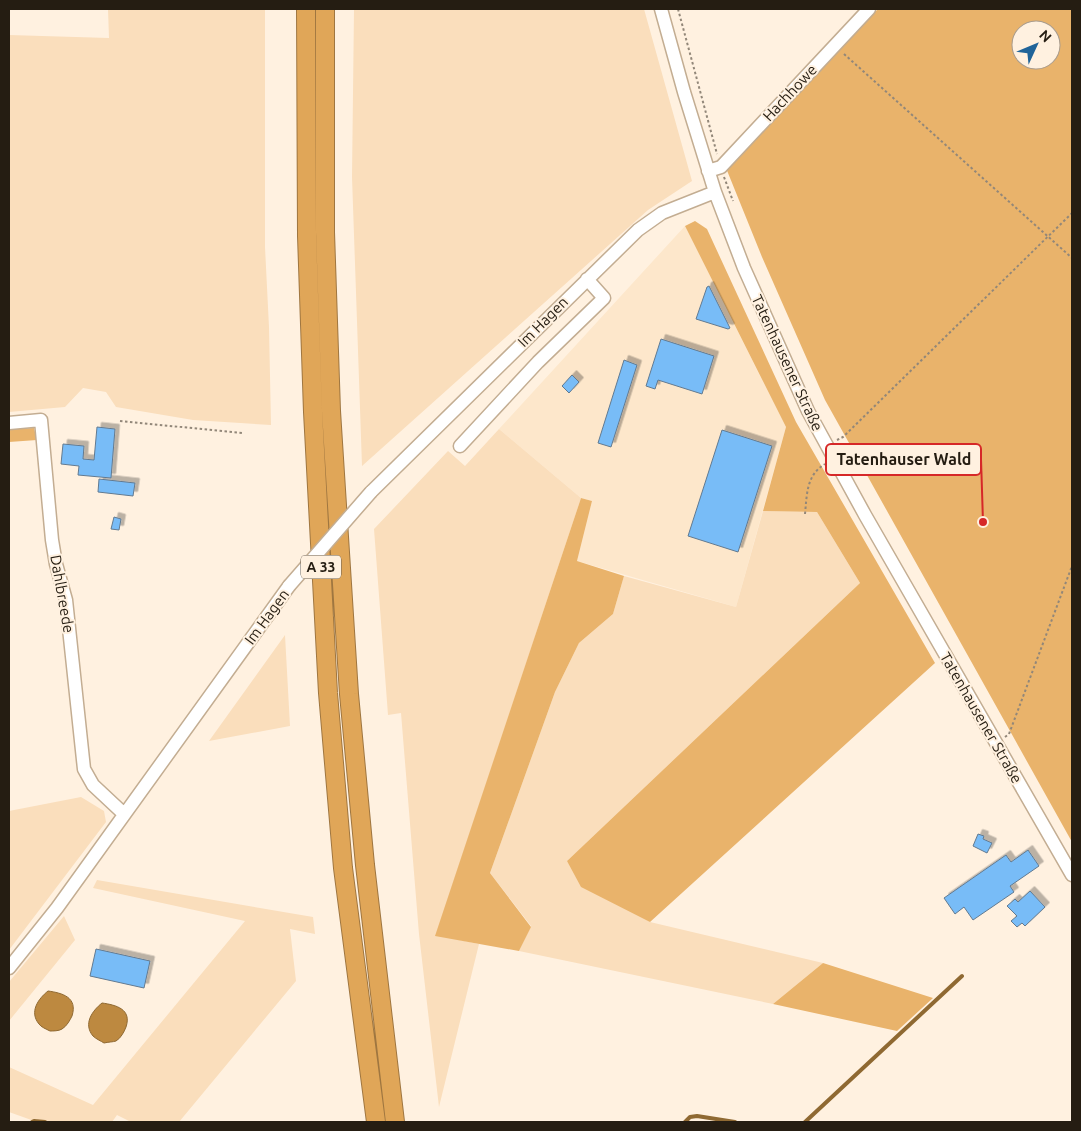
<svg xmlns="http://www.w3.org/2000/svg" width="1081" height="1131" viewBox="0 0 1081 1131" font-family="Ubuntu,sans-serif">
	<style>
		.built { fill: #fde7cb }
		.green { fill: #fadebc }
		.forest { fill: #e9b36b; fill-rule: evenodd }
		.water { fill: #bd8940; stroke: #8f6932 }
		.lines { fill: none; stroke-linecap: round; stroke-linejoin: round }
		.stream { stroke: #8f6932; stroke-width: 4 }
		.building { fill: #78bcf7; stroke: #627a90; filter: url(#shadow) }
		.minor-casing { stroke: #c3ad92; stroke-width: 15 }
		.highway-casing { stroke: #9f7640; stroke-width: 20 }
		.path { stroke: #928779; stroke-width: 2; stroke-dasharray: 2.5 2.5; stroke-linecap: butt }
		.minor { stroke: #fff; stroke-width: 12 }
		.highway { stroke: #e0a658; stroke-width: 18 }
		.minor-bridge-casing { stroke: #c3ad92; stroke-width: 15; stroke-linecap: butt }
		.minor-bridge { stroke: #fff; stroke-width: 12 }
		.labels { text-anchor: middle; stroke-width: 4; stroke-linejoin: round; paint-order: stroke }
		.shield { fill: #fff1e0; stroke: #665d50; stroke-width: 1 }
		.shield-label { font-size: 14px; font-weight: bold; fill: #251d12 }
		.street-label { font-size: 15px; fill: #251d12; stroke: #fff1e0 }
		.leader { fill: none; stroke: #d62828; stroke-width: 2 }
		.callout-dot { fill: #d62828; stroke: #fff1e0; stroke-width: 2 }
		.callout { fill: #fff1e0; stroke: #d62828; stroke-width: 2 }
		.callout-label { font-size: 16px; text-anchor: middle; font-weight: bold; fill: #251d12 }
	</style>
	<defs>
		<filter id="shadow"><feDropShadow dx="4.5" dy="-4.5" stdDeviation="0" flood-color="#0004"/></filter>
	</defs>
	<rect width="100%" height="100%" fill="#fff1e0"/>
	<path class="built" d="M 685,226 L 786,427 L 736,607 L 577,561 L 592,501 L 581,498 L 499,429 Z"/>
	<path class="green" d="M 108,9 L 265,9 L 265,247 L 269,327 L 271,425 L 193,420 L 116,407 L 106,392 L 83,388 L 65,407 L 9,412 L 9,35 L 109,38 Z
		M 354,9 L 644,9 L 692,181 L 648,210 L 362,466 L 352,177 Z
		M 499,429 L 581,498 L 436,935 L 479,944 L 439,1107 L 419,934 L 401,713 L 388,715 L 374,529 L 448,451 L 465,466 Z
		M 763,511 L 817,512 L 860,583 L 567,861 L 650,922 L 823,963 L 773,1004 L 519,951 L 531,926 L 490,873 L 555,692 L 579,643 L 613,614 L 624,576 L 736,607 Z
		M 285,635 L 290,726 L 209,741 Z
		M 81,797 L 104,811 L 106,822 L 9,950 L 9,811 Z
		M 97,880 L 313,917 L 315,934 L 290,929 L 296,981 L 179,1122 L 131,1122 L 117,1115 L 112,1122 L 37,1122 L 9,1112 L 9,1067 L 93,1105 L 245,921 L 93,888 Z
		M 64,916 L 75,940 L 9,1021 L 9,982 Z"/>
	<path class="forest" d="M 878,9 L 1072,9 L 1072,842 L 825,400 L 762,257 L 726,168 ZM 1021,30 L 1051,30 L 1051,60 L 1021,60 Z
		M 695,221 L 707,229 L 796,422 L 935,663 L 650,922 L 581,887 L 567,861 L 860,583 L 817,512 L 763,511 L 786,427 L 685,226 Z
		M 34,428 L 37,440 L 9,442 L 9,429 Z
		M 581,498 L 592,501 L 577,561 L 624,576 L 613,614 L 579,643 L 555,692 L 490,873 L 531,927 L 519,951 L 435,936 Z
		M 823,963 L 933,998 L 897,1031 L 773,1004 Z"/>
	<path class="water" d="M 48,991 C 62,993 78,997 72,1016 C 70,1020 67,1026 62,1029 C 59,1031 53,1031 50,1031 C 46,1029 41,1027 39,1024 C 29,1012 38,999 48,991 Z
		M 102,1003 C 116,1005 132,1009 126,1027 C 124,1032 121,1038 116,1041 C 113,1042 108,1042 104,1043 C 101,1041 96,1039 93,1036 C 83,1024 92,1011 102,1003 Z"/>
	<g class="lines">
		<path class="stream" d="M 32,1122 L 34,1121 L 45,1122
			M 685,1122 L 690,1117 L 697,1116 L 735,1122
			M 805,1122 L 962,976"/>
	</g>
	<path class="building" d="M 709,286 L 730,328 L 728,329 L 696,319 L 707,287 Z
		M 661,339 L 714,356 L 702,394 L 658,380 L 655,389 L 646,386 Z
		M 624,360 L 637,365 L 611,447 L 598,443 Z
		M 572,375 L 579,382 L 569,393 L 562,386 Z
		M 97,427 L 115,429 L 111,478 L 78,475 L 79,466 L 61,464 L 63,444 L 84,446 L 83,459 L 94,460 Z
		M 722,430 L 772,446 L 738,552 L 688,536 Z
		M 99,479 L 135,483 L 133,496 L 98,492 Z
		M 114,517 L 121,519 L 119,530 L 111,529 Z
		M 978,834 L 984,836 L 983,839 L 992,843 L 987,853 L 973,846 Z
		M 1028,850 L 1039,866 L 1010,886 L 1014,892 L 973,920 L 964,907 L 955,914 L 944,898 L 1006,855 L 1011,862 Z
		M 1030,891 L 1045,907 L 1025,926 L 1022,923 L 1017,927 L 1011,921 L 1017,916 L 1007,906 L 1015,899 L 1018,902 Z
		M 96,949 L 150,961 L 144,988 L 90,976 Z"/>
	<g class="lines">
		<g class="minor-casing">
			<path id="minor" d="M 661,9 L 684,92 L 715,192 L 744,268 L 808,411 L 865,515 L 1072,875
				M 708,171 L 721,167 L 869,9
				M 9,423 L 41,420 L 52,540 L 56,564 L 66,600 L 84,769 L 93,785 L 124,814
				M 460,446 L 538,362 L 604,298 L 587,279
				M 371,492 L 638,230 L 662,213 L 715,192
				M 9,968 L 57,908 L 289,586"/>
		</g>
		<g class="highway-casing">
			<path id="highway" d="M 306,9 L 307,236 L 313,412 L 328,693 L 343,868 L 376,1122
				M 325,9 L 325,232 L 331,411 L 349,694 L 365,865 L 395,1122"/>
		</g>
		<path class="path" d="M 678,9 L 717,154
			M 844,54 L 1072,258
			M 724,177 L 733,201
			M 120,421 L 242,433
			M 837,440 L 843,437 L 1072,213
			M 805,514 C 807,495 806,475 825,464
			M 1005,737 L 1009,734 L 1072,566"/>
		<use href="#minor" class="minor"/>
		<use href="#highway" class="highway"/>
		<g class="minor-bridge-casing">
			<path id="minor-bridge" d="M 289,586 L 371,492"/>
		</g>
		<use href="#minor-bridge" class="minor-bridge"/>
	</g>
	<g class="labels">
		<rect class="shield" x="301" y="555.5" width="40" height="23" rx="4"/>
		<g class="shield-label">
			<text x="321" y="572">A 33</text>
		</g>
		<g class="street-label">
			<text transform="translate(790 93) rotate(-47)" y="5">Hachhowe</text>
			<text transform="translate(543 322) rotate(-45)" y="5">Im Hagen</text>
			<text transform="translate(787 363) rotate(65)" y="5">Tatenhausener Straße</text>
			<text transform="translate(62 594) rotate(80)" y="5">Dahlbreede</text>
			<text transform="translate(267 617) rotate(-54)" y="5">Im Hagen</text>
			<text transform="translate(981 718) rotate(60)" y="5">Tatenhausener Straße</text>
		</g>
	</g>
	<path class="leader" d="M983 522L981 459"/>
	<circle class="callout-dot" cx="983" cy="522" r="5"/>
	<rect class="callout" x="826" y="444" width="155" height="31" rx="5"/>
	<g class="callout-label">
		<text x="904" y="465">Tatenhauser Wald</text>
	</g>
	<rect width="1081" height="1131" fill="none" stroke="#251d12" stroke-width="20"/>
	<g transform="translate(1036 45) rotate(46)"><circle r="24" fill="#fff1e0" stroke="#a89c8e"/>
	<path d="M0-4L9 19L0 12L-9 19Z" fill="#206499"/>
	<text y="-8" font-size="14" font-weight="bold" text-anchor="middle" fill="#251d12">N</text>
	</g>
</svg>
